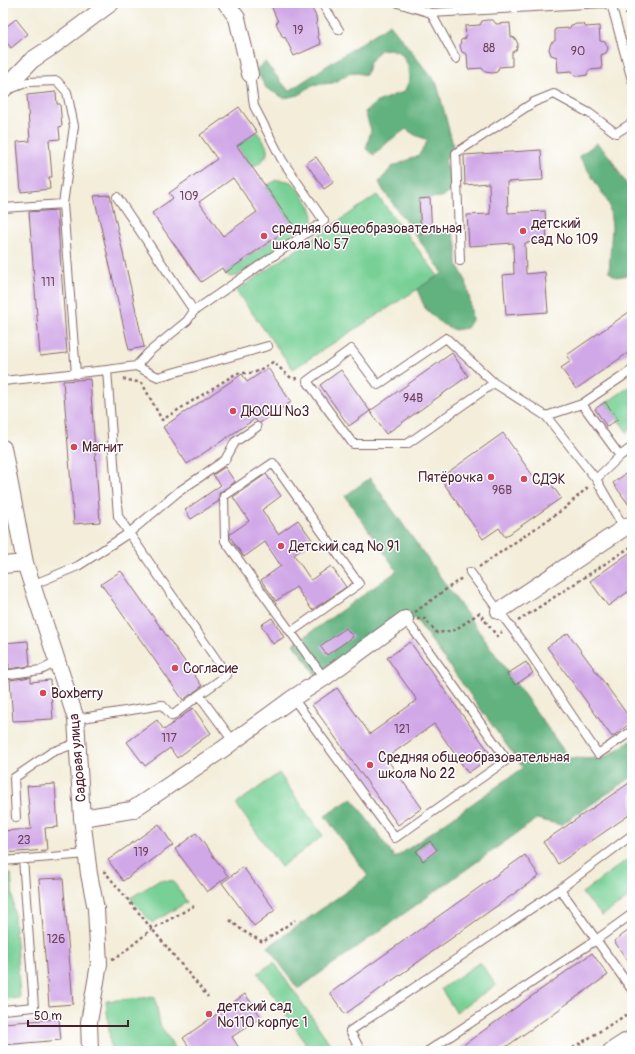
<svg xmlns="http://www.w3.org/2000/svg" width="635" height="1054" viewBox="0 0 635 1054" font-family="Pangolin,sans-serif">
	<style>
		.green { fill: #78d096; stroke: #617860 }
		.forest { fill: #62b27f; stroke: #566855 }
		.building { fill: #d0a7e7; fill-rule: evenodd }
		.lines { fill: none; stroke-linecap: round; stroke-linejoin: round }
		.lane-casing { stroke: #856768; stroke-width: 10 }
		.street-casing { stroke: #856768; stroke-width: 18 }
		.path { stroke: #856768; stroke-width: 2.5; stroke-dasharray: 3 3; stroke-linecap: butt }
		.lane { stroke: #fff; stroke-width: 8 }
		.street { stroke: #fff; stroke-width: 16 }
		.poi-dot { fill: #d1495b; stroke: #fff; stroke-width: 1.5 }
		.labels { text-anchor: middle; stroke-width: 3; stroke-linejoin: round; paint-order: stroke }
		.number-label { font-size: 12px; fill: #6c415a }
		.poi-label { font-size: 14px; fill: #4a1f2b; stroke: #fff; text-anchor: start }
		.street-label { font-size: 14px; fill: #4a1f2b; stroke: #fff }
	</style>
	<rect width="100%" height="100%" fill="#fff"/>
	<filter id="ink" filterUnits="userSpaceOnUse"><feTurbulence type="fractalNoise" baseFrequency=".025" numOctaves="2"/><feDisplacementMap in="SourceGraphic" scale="8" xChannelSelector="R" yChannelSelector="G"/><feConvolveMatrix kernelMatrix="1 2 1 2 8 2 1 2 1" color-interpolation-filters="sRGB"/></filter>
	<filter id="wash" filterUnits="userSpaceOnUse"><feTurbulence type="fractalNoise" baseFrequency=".012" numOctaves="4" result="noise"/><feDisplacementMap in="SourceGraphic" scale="16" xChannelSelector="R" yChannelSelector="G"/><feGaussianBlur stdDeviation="0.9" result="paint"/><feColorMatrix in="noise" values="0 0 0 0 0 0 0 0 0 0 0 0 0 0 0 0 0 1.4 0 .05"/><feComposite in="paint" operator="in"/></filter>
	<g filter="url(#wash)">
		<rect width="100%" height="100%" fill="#f3edd9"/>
		<path class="green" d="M 257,132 C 263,140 273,151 263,160 C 260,163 256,165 252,167 L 237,146 Z
			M 277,180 C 293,180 295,184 304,197 C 308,204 317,216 311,225 C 309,228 297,236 293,238 C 275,251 256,264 237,276 L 230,277 L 225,273 L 293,225 L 266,186 Z
			M 377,195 L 438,276 L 293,369 L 236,291 Z
			M 632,385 L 632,429 L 627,432 L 606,403 Z
			M 279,773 L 323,836 L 281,867 L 236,804 Z
			M 632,856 L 632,895 L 602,916 L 582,893 Z
			M 3,874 L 11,874 L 20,998 L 3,999 Z
			M 160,880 L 173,881 L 187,902 L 152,923 L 130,898 Z
			M 274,962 L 335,1051 L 311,1051 L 258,973 Z
			M 480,962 L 496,985 L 456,1012 L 441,989 Z
			M 155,997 L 160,1025 L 177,1051 L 111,1051 L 106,1001 Z"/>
		<path class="forest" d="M 390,24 L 437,84 L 453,145 L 445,161 L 452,177 L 453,190 L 442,197 L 419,199 L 421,233 L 432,233 L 447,231 L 453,234 L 457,246 L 457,264 L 466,281 L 470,301 L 472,320 L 467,328 L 455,330 L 442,324 L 425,308 L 417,289 L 443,273 L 383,190 L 379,182 L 392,167 L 419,155 L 428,140 L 415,135 L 406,129 L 389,141 L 374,155 L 366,149 L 371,130 L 365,112 L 375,103 L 394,95 L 404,92 L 409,81 L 408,65 L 401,53 L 390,49 L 380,50 L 370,62 L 366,75 L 352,72 L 333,83 L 312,85 L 299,95 L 284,98 L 266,88 L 256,70 L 265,62 L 289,91 Z
			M 597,143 L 610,157 L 632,194 L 632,273 L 630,275 L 616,277 L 609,272 L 612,227 L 609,204 L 579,156 Z
			M 370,478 L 569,758 L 602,759 L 632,740 L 632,777 L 561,825 L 537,819 L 298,989 L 268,947 L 368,876 L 325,816 L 352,798 L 395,858 L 523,768 L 415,618 L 322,684 L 294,644 L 397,571 L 345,496 Z"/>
		<g id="blocks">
			<path class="building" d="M 270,3 L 306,3 L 311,7 L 316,16 L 318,37 L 321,44 L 294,56 L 285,37 L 283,38 L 276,23 L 278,22 Z
				M 16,19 L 28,34 L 11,48 L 3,38 L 3,29 Z
				M 487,20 L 493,20 L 496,24 L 510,23 L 511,37 L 515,38 L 518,44 L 516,50 L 512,52 L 512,66 L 499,67 L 497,72 L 492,73 L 485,72 L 482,68 L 468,69 L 467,54 L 462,52 L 460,46 L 461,40 L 466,38 L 465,26 L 480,25 L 482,21 Z
				M 577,24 L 583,24 L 586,27 L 599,26 L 600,41 L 605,42 L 608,48 L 606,53 L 601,55 L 602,69 L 589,70 L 587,75 L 581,76 L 575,76 L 572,71 L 558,72 L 557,57 L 551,55 L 549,49 L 551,43 L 555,41 L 555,29 L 570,28 L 571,25 Z
				M 56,92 L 57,104 L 60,104 L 62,126 L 59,127 L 60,139 L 49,140 L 52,177 L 49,177 L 50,189 L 21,192 L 17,142 L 30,141 L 27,95 Z
				M 239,107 L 257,132 L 237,146 L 293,225 L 225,273 L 222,268 L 201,282 L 152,213 L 173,198 L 169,193 L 217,159 L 200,135 ZM 233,178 L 257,212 L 223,236 L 199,202 Z
				M 541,150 L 543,180 L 507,182 L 508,213 L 545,211 L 547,241 L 525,243 L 526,274 L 545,272 L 548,312 L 506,315 L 503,275 L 514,274 L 513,243 L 469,246 L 467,215 L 490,214 L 489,183 L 465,185 L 464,155 Z
				M 316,157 L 334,182 L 324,189 L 306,163 Z
				M 110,195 L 144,347 L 129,350 L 94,196 Z
				M 430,198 L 432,233 L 421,234 L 419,199 Z
				M 57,210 L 67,353 L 40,356 L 29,212 Z
				M 632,310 L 632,350 L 576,389 L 561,368 L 571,361 L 567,355 Z
				M 452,353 L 468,376 L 386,434 L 370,411 Z
				M 268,368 L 291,402 L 260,423 L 257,422 L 255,419 L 187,464 L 163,427 L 242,374 L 247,382 Z
				M 341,370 L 370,411 L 349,426 L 320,385 Z
				M 90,379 L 100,522 L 74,524 L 63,381 Z
				M 605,402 L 618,419 L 607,427 L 595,409 Z
				M 503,433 L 537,482 L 547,478 L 561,498 L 505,537 L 499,528 L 483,539 L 440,478 Z
				M 225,467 L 235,482 L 219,493 L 219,501 L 191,519 L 185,510 L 221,485 L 213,475 Z
				M 632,469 L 632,509 L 613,483 Z
				M 266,474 L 281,496 L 262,510 L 278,534 L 298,520 L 313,541 L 294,555 L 311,580 L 331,566 L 346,587 L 312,610 L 296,587 L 276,601 L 261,580 L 281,566 L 265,542 L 244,557 L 230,537 L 230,534 L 249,521 L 233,497 Z
				M 632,551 L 632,589 L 608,606 L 590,581 Z
				M 121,571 L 202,686 L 183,700 L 101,584 Z
				M 272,618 L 284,637 L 273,644 L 261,625 Z
				M 346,628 L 353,637 L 327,655 L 320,646 Z
				M 568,633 L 632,721 L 632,722 L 612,737 L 547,647 Z
				M 28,641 L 30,666 L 9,669 L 9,664 L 3,664 L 3,643 Z
				M 410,642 L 492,756 L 468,773 L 434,724 L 386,758 L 422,808 L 398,825 L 312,705 L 337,688 L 370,734 L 417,700 L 387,658 Z
				M 526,662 L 533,673 L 515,685 L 507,674 Z
				M 31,677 L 31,682 L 50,680 L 53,719 L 13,721 L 10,680 Z
				M 193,708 L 211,733 L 177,758 L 170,748 L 145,766 L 127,742 L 157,720 L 164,730 Z
				M 632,781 L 632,813 L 558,864 L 543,842 Z
				M 55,784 L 58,827 L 45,828 L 47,850 L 3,853 L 3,831 L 31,829 L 27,786 Z
				M 159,824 L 173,845 L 123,881 L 108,860 Z
				M 196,833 L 228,876 L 207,892 L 175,849 Z
				M 430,841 L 437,850 L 423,861 L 416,851 Z
				M 525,855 L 539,876 L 345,1014 L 330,993 Z
				M 243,867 L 275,910 L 254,926 L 222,883 Z
				M 63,878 L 73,1004 L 49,1006 L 39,879 Z
				M 632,928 L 632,967 L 614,941 Z
				M 592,953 L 608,975 L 500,1051 L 455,1051 Z
				M 245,994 L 261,1017 L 232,1037 L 241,1051 L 192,1051 L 183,1038 Z
				M 59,1019 L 61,1040 L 3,1045 L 3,1023 Z"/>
		</g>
	</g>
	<g filter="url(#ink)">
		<use href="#blocks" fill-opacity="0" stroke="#856768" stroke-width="1"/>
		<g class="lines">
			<g class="lane-casing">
				<path id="lane" d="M 323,3 L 325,8 L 339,30
					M 398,3 L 431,13 L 456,59
					M 605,3 L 612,7 L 632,80
					M 431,13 L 604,3
					M 10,89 L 28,82 L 57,81 L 67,92 L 74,126 L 63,204 L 76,374
					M 117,197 L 194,311
					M 3,208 L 63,204
					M 460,261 L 456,153 L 534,102 L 554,94 L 589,113 L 616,133 L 632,123
					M 136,366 L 158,377 L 268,346
					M 107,370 L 136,366 L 149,352 L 187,321 L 194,311 L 324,221 L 282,160 L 254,106 L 250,74
					M 3,381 L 107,370 L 118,516 L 129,533 L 227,675 L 199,695
					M 494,383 L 407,444 L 353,444 L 307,381 L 351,349 L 378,385 L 446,338 L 494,383 L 546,416 L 596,479 L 624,528
					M 582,404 L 620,456
					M 546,416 L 582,404 L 632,370
					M 596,479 L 620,456 L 632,447
					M 470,572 L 525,646 L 598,754 L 632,731
					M 32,585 L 78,566 L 129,533 L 178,492 L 225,460 L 235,442 L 257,427
					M 291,632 L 359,584 L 273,463 L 224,496 L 225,541 L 324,678
					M 3,675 L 41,670 L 57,662
					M 293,698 L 395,838 L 507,760 L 415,632 L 405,619
					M 76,719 L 162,705 L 172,716 L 199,695 L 233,741
					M 16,818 L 14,778 L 52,752 L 77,743
					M 3,861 L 87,854
					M 560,889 L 632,990
					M 3,1010 L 34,1007 L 23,859
					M 361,1051 L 350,1031 L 560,889 L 632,835
					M 428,1051 L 596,940 L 632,914"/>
			</g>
			<g class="street-casing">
				<path id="street" d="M 226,3 L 237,18 L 250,74
					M 3,90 L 32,60 L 53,46 L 111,3
					M 3,448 L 25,563 L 76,719 L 82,818 L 89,874 L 96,909 L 99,964 L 89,1022 L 90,1051
					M 3,565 L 25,563
					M 499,611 L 624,528 L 632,524
					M 82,818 L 132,810 L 223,749 L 293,698 L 324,678 L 405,619
					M 611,1051 L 625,1042 L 632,1039"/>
			</g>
			<path class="path" d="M 625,14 L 632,13
				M 123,379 L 142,383 L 162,420 L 237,373 L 254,373 L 273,362 L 290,377 L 298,379
				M 479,567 L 565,508 L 589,486
				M 415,612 L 463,577
				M 417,619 L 425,619 L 437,633 L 455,630 L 479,613 L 497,636 L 502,632
				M 518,621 L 632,546
				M 103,872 L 105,872 L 208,997
				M 230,920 L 243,931 L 263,942 L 295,920
				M 112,959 L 119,956 L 152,929 L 194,906
				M 568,1051 L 626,1015 L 632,1014"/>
			<use href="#lane" class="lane"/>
			<use href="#street" class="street"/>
		</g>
	</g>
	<g class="poi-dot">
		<circle cx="523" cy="231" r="4"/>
		<circle cx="264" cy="236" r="4"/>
		<circle cx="233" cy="411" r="4"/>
		<circle cx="74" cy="447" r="4"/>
		<circle cx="491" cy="477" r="4"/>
		<circle cx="524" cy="479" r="4"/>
		<circle cx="281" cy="546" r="4"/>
		<circle cx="175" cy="668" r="4"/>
		<circle cx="43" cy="693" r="4"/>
		<circle cx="370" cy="765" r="4"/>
		<circle cx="209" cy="1014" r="4"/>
	</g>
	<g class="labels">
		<g class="number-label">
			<text x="298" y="34">19</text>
			<text x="489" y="52">88</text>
			<text x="578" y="55">90</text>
			<text x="189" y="200">109</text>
			<text x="48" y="286">111</text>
			<text x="413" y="402">94В</text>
			<text x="502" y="494">96В</text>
			<text x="402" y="733">121</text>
			<text x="169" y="742">117</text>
			<text x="24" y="844">23</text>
			<text x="141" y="856">119</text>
			<text x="56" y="943">126</text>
		</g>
		<g class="poi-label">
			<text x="531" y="228">детский<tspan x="531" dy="16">сад № 109</tspan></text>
			<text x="272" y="233">средняя общеобразовательная<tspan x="272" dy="16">школа № 57</tspan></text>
			<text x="241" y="416">ДЮСШ №3</text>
			<text x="82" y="452">Магнит</text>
			<text x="483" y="482" text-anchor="end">Пятёрочка</text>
			<text x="532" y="484">СДЭК</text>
			<text x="289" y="551">Детский сад № 91</text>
			<text x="183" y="673">Согласие</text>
			<text x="51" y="698">Boxberry</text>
			<text x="378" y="762">Средняя общеобразовательная<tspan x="378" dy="16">школа № 22</tspan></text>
			<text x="217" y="1011">детский сад<tspan x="217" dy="16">№110 корпус 1</tspan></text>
		</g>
		<g class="street-label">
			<text transform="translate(77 758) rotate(-95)" y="5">Садовая улица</text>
		</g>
	</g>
	<rect width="635" height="1054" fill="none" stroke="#fff" stroke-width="16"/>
	<path d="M28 1020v6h100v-6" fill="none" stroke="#4a1f2b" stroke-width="2"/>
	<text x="34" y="1020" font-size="12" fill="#4a1f2b" stroke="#ffffff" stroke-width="3" paint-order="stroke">50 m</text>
</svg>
